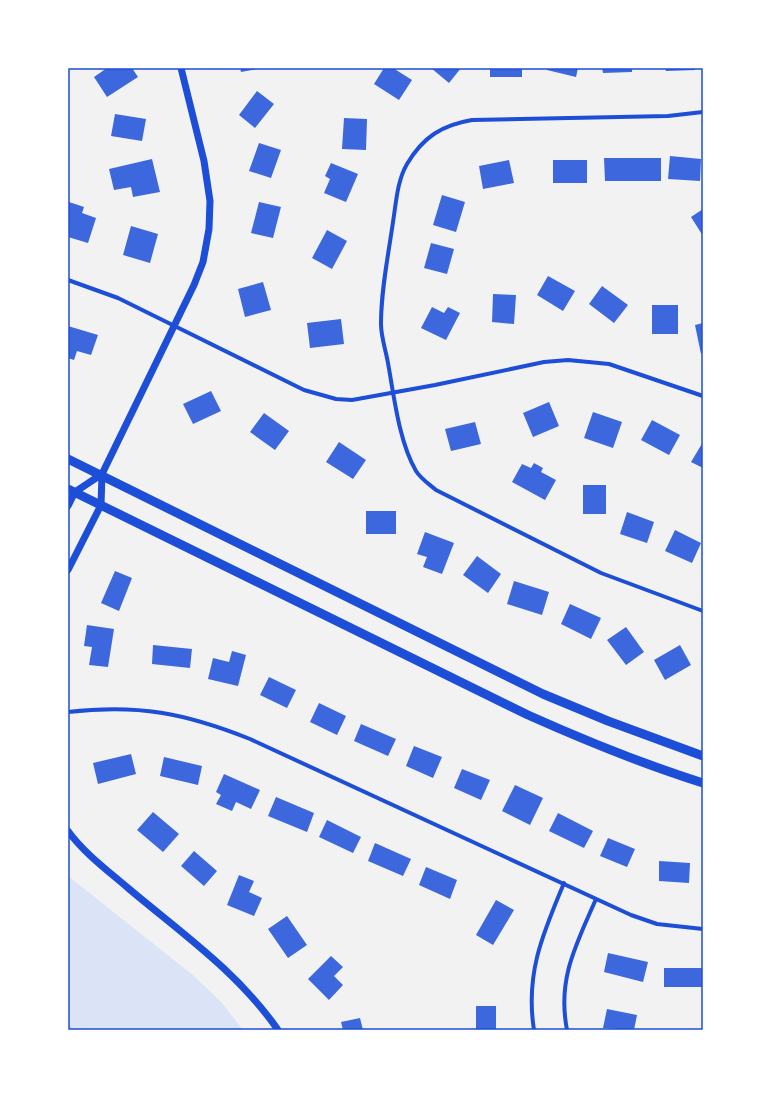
<svg xmlns="http://www.w3.org/2000/svg" width="771" height="1098" viewBox="0 0 771 1098" font-family="'Zilla Slab',serif">
	<style>
		.green { fill: #dbe4f7 }
		.lines { fill: none; stroke-linecap: round; stroke-linejoin: round }
		.stream { stroke: #bfd3fe; stroke-width: 4.5 }
		.building { fill: #3d67dc }
		.minor { stroke: #1d4ed8; stroke-width: 4 }
		.tertiary { stroke: #1d4ed8; stroke-width: 7 }
		.primary { stroke: #1d4ed8; stroke-width: 9 }
		.neatline { fill: none; stroke: #1d4ed8; stroke-width: 1.5 }
	</style>
	<rect width="100%" height="100%" fill="#f2f2f2"/>
	<path class="green" d="M 68,876 L 194,976 L 222,1003 L 243,1030 L 68,1030 Z"/>
	<g class="lines">
		<path class="stream" d="M 68,1027 L 70,1029"/>
	</g>
	<path class="building" d="M 107,68 L 132,68 L 138,77 L 107,97 L 94,77 Z
		M 240,68 L 256,68 L 257,69 L 241,72 Z
		M 384,68 L 393,68 L 412,80 L 399,100 L 374,84 Z
		M 431,68 L 461,68 L 449,83 Z
		M 490,68 L 522,68 L 522,77 L 490,77 Z
		M 547,68 L 578,68 L 576,77 L 547,70 Z
		M 602,68 L 632,68 L 632,72 L 603,73 Z
		M 665,68 L 695,68 L 695,70 L 666,71 Z
		M 257,91 L 274,104 L 255,128 L 239,115 Z
		M 115,114 L 146,119 L 142,141 L 111,136 Z
		M 344,118 L 367,119 L 366,150 L 342,149 Z
		M 259,143 L 281,150 L 271,178 L 249,171 Z
		M 670,156 L 701,159 L 700,181 L 668,179 Z
		M 604,158 L 661,158 L 661,181 L 605,181 Z
		M 152,159 L 160,192 L 133,197 L 131,187 L 114,190 L 109,169 Z
		M 509,160 L 514,183 L 483,189 L 479,166 Z
		M 553,160 L 587,160 L 587,183 L 553,183 Z
		M 331,163 L 358,174 L 346,202 L 324,193 L 330,179 L 325,176 Z
		M 442,195 L 465,202 L 456,232 L 433,225 Z
		M 69,202 L 84,207 L 82,213 L 96,218 L 88,243 L 68,237 Z
		M 259,202 L 281,207 L 273,238 L 251,233 Z
		M 703,209 L 703,236 L 691,217 Z
		M 131,226 L 158,234 L 150,263 L 123,255 Z
		M 327,230 L 347,241 L 332,269 L 312,258 Z
		M 431,243 L 454,249 L 447,274 L 424,268 Z
		M 548,276 L 575,291 L 563,311 L 537,295 Z
		M 263,282 L 271,310 L 245,317 L 238,289 Z
		M 602,286 L 628,305 L 614,323 L 589,304 Z
		M 493,294 L 516,295 L 514,324 L 492,322 Z
		M 652,305 L 678,305 L 678,334 L 652,334 Z
		M 432,307 L 444,313 L 448,307 L 460,313 L 446,340 L 421,328 Z
		M 341,319 L 344,344 L 310,348 L 307,323 Z
		M 703,323 L 703,353 L 701,354 L 695,325 Z
		M 68,326 L 98,335 L 91,355 L 77,351 L 74,360 L 68,358 Z
		M 211,391 L 221,411 L 193,424 L 183,404 Z
		M 549,402 L 559,426 L 533,437 L 523,413 Z
		M 593,412 L 622,422 L 613,448 L 584,438 Z
		M 264,413 L 289,431 L 275,450 L 250,432 Z
		M 652,420 L 680,435 L 669,455 L 641,440 Z
		M 475,422 L 481,444 L 451,451 L 445,429 Z
		M 339,442 L 366,460 L 353,479 L 326,462 Z
		M 703,442 L 703,468 L 691,462 Z
		M 534,463 L 543,468 L 541,472 L 556,480 L 545,500 L 512,482 L 522,464 L 531,468 Z
		M 583,485 L 606,485 L 606,514 L 583,514 Z
		M 366,511 L 396,511 L 396,534 L 366,534 Z
		M 627,512 L 654,522 L 647,543 L 620,534 Z
		M 675,530 L 701,543 L 692,563 L 665,551 Z
		M 425,532 L 454,543 L 442,574 L 423,567 L 427,557 L 417,554 Z
		M 477,556 L 501,574 L 488,593 L 463,575 Z
		M 115,571 L 132,578 L 119,611 L 101,603 Z
		M 514,581 L 549,592 L 542,615 L 507,604 Z
		M 570,604 L 601,618 L 591,639 L 561,624 Z
		M 87,625 L 114,629 L 108,667 L 89,665 L 92,647 L 84,646 Z
		M 626,627 L 644,652 L 626,665 L 607,640 Z
		M 153,645 L 192,649 L 190,668 L 152,664 Z
		M 680,645 L 691,665 L 665,680 L 654,660 Z
		M 232,651 L 246,655 L 238,686 L 208,679 L 213,658 L 229,662 Z
		M 269,677 L 296,690 L 287,708 L 260,695 Z
		M 319,703 L 346,716 L 337,735 L 310,722 Z
		M 361,724 L 396,739 L 388,756 L 354,741 Z
		M 414,746 L 442,757 L 433,778 L 406,766 Z
		M 131,754 L 136,774 L 98,784 L 93,763 Z
		M 164,757 L 202,766 L 198,785 L 160,776 Z
		M 462,769 L 490,780 L 481,800 L 454,788 Z
		M 224,774 L 260,790 L 251,809 L 236,802 L 232,811 L 216,804 L 221,795 L 216,792 Z
		M 515,785 L 543,798 L 530,825 L 502,811 Z
		M 276,797 L 314,813 L 307,832 L 268,816 Z
		M 153,812 L 179,834 L 163,852 L 137,830 Z
		M 558,813 L 593,831 L 584,848 L 549,831 Z
		M 327,820 L 361,837 L 353,853 L 319,837 Z
		M 608,838 L 635,849 L 627,867 L 600,856 Z
		M 375,843 L 411,859 L 403,876 L 368,861 Z
		M 194,851 L 217,871 L 204,886 L 181,866 Z
		M 659,861 L 690,863 L 689,883 L 659,881 Z
		M 426,867 L 457,880 L 450,899 L 419,885 Z
		M 239,875 L 254,881 L 249,892 L 262,898 L 254,916 L 227,905 Z
		M 496,900 L 514,910 L 493,945 L 476,935 Z
		M 287,916 L 307,945 L 288,958 L 268,929 Z
		M 608,953 L 648,962 L 643,982 L 604,972 Z
		M 331,956 L 343,967 L 334,976 L 343,985 L 329,1000 L 308,979 Z
		M 664,968 L 703,968 L 703,987 L 664,987 Z
		M 476,1006 L 496,1006 L 496,1030 L 476,1030 Z
		M 607,1009 L 637,1015 L 634,1030 L 603,1028 Z
		M 360,1018 L 363,1030 L 343,1030 L 341,1022 Z"/>
	<g class="lines">
		<path class="minor" d="M 703,112 L 668,116 L 472,120 C 442,125 423,137 407,164 C 397,181 396,204 393,222 C 388,257 381,290 381,324 C 381,337 386,351 388,363 C 394,396 399,442 416,471 C 421,479 429,484 436,490 L 601,573 L 703,611
			M 68,280 L 118,298 L 304,390 L 336,399 L 352,400 L 435,385 L 544,362 L 568,360 L 609,364 L 703,396
			M 68,712 C 138,704 185,713 250,739 L 631,915 L 657,924 L 703,929
			M 534,1030 C 525,974 543,933 564,883
			M 567,1030 C 557,979 576,945 596,899"/>
		<path class="tertiary" d="M 68,506 L 75,492 L 102,474
			M 68,570 L 101,505 L 102,474 L 194,285 L 203,262 L 209,229 L 210,201 L 204,161 L 181,68
			M 68,831 C 84,853 107,870 128,888 C 180,932 239,973 278,1030"/>
		<path class="primary" d="M 68,459 L 543,694 L 608,721 L 703,756
			M 68,489 L 528,715 C 586,741 643,764 703,783"/>
	</g>
	<rect width="771" height="1098" fill="none" stroke="#ffffff" stroke-width="138"/>
	<rect x="69" y="69" width="633" height="960" class="neatline"/>
</svg>
